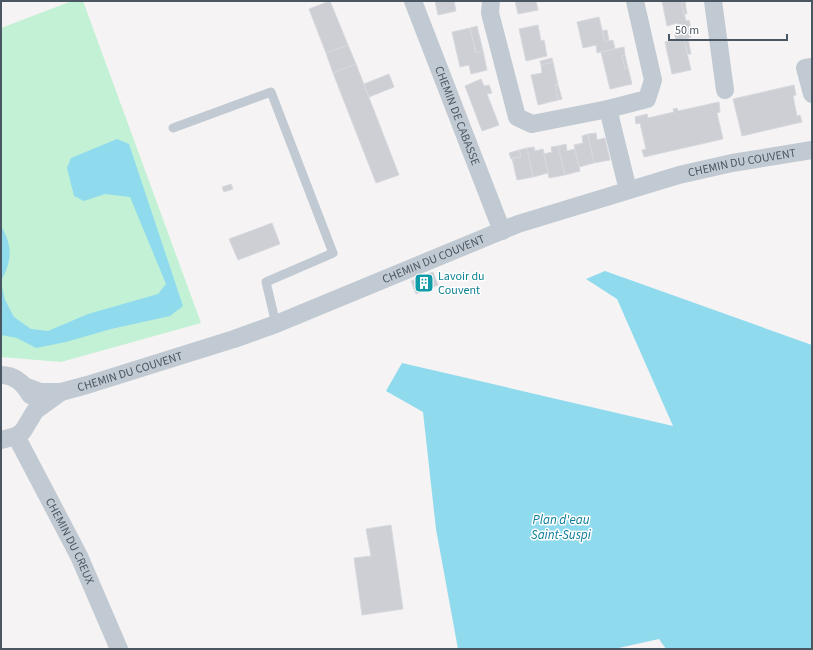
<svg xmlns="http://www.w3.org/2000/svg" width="813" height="650" viewBox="0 0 813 650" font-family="'Source Sans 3',sans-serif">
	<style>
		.green { fill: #c3f1d5 }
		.water { fill: #90daee }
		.building { fill: #cdcfd5; stroke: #d7d9de }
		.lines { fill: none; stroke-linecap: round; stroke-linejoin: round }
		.lane { stroke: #c1cad2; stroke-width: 9 }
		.street { stroke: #c1cad2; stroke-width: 18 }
		.labels { text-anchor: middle; stroke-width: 3; stroke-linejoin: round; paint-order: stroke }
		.street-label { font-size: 12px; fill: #4a5661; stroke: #fff }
		.culture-label { font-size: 12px; fill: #0d838f; stroke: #fff; text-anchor: start }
		.water-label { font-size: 13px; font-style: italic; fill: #0c7c9b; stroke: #fff }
	</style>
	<rect width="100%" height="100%" fill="#f5f3f3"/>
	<path class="green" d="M 72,1 L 83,1 L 201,323 L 61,362 L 1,357 L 1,28 Z"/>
	<path class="water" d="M 117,139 L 129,144 L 183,306 L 170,316 L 111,329 L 66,342 L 36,348 L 17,338 L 1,335 L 1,283 L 5,300 L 14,317 L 31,329 L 48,331 L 88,314 L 158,294 L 166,284 L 130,197 L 105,194 L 84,201 L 74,196 L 67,168 L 71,158 Z
		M 1,226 C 13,246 12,261 1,281 Z
		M 605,271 L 812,345 L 812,649 L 666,649 L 659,639 L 614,649 L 458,649 L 436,529 L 423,412 L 386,391 L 402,363 L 673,426 L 617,299 L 586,279 Z"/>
	<path class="building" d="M 330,1 L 348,45 L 326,53 L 309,9 Z
		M 435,1 L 454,1 L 456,11 L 438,15 Z
		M 515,1 L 536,1 L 538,10 L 518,14 Z
		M 662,1 L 681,1 L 686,21 L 689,20 L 691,28 L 680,31 L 678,23 L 667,26 Z
		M 681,2 L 685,2 L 687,14 L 684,14 Z
		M 599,17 L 605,42 L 613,40 L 615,49 L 597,53 L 596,45 L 583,48 L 577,22 Z
		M 538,25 L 541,41 L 544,40 L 547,56 L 526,61 L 519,29 Z
		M 477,26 L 483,51 L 476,53 L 470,28 Z
		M 470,28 L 476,53 L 483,51 L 487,70 L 471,74 L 469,65 L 460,67 L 452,32 Z
		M 689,29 L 691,37 L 684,39 L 691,70 L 672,74 L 665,42 L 676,40 L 674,32 Z
		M 607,30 L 609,41 L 605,42 L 602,31 Z
		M 688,38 L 691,54 L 688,54 L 684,39 Z
		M 348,45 L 356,64 L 333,73 L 326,53 Z
		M 624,47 L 625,55 L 622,56 L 625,69 L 628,68 L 632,84 L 610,89 L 601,52 Z
		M 625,55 L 628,68 L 625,69 L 622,56 Z
		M 552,58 L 553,62 L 541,65 L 540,61 Z
		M 553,62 L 558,85 L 555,85 L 558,100 L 538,105 L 531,75 L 542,73 L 541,65 Z
		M 356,64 L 399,175 L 376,183 L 333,73 Z
		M 389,74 L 394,87 L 369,97 L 364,84 Z
		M 481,79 L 484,86 L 489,85 L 492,93 L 487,94 L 499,125 L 482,131 L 465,86 Z
		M 555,85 L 558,85 L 562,99 L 558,100 Z
		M 794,85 L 796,95 L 793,96 L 797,116 L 800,115 L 802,122 L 742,136 L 733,99 Z
		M 719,102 L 720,112 L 717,113 L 723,139 L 644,157 L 642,150 L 646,149 L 640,123 L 636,124 L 635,117 L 647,114 L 648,118 L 674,112 L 673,109 L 677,108 L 678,111 Z
		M 596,133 L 597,140 L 605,138 L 610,160 L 594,163 L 588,134 Z
		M 588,134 L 594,163 L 579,167 L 574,145 L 583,143 L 582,136 Z
		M 566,144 L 567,151 L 575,149 L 580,171 L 565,175 L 558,146 Z
		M 558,146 L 565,175 L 549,178 L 544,154 L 552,152 L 551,147 Z
		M 534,147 L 535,151 L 543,149 L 548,173 L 533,177 L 527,148 Z
		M 527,148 L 533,177 L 517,180 L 512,158 L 521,157 L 519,150 Z
		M 519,150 L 521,157 L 511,159 L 509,153 Z
		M 231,184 L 233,189 L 224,192 L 222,187 Z
		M 272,223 L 280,244 L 238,260 L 229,239 Z
		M 433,272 L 438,285 L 416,294 L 411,281 Z
		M 391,525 L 403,609 L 362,615 L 354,558 L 371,556 L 366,529 Z"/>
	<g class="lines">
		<path class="lane" d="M 173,128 L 271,92 L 333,253 L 266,282 L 276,324"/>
		<g class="street">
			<path id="s1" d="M 413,1 L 502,231"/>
			<path d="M 491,1 L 490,13 L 517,117 L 532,124 L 608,109"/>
			<path d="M 713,1 L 725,90"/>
			<path d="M 812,67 L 805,68 L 812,94"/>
			<path d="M 628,190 L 608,109 L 647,99 L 653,80 L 635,1"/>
			<path d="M 1,375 C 15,375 24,384 30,395"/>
			<path id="s2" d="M 24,386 L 40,392 L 61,392 L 87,385 L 234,339 L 276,324 L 518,224 L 679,175 L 732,163 L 812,150"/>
			<path id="s3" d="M 16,436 L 79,556 L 119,649"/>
			<path d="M 1,440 L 16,436 L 23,431 L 35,411 L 61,392"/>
		</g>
	</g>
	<defs>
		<g id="building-square" transform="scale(1)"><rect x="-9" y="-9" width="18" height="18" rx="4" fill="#0f9aa8" stroke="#fff"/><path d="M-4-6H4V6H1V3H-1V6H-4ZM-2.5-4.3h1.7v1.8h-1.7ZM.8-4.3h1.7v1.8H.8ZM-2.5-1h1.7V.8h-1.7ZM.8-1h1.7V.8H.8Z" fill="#fff"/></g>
	</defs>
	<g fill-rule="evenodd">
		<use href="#building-square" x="424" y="283"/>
	</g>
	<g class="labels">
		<g class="street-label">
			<text dy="4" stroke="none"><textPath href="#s1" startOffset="123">CHEMIN DE CABASSE</textPath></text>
			<text dy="4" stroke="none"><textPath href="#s2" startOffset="758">CHEMIN DU COUVENT</textPath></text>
			<text dy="4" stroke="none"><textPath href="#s2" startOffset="434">CHEMIN DU COUVENT</textPath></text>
			<text dy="4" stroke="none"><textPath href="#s2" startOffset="110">CHEMIN DU COUVENT</textPath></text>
			<text dy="4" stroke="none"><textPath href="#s3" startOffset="118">CHEMIN DU CREUX</textPath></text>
		</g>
		<g class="culture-label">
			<text x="438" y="280">Lavoir du<tspan x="438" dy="14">Couvent</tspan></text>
		</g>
		<g class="water-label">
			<text x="561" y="524">Plan d'eau<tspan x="561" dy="15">Saint-Suspi</tspan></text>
		</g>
	</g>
	<rect width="813" height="650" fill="none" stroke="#4a5661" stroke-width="4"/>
	<path d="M669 34v6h118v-6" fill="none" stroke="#4a5661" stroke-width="2"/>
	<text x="675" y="34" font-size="12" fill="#4a5661" stroke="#ffffff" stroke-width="3" paint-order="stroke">50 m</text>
</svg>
